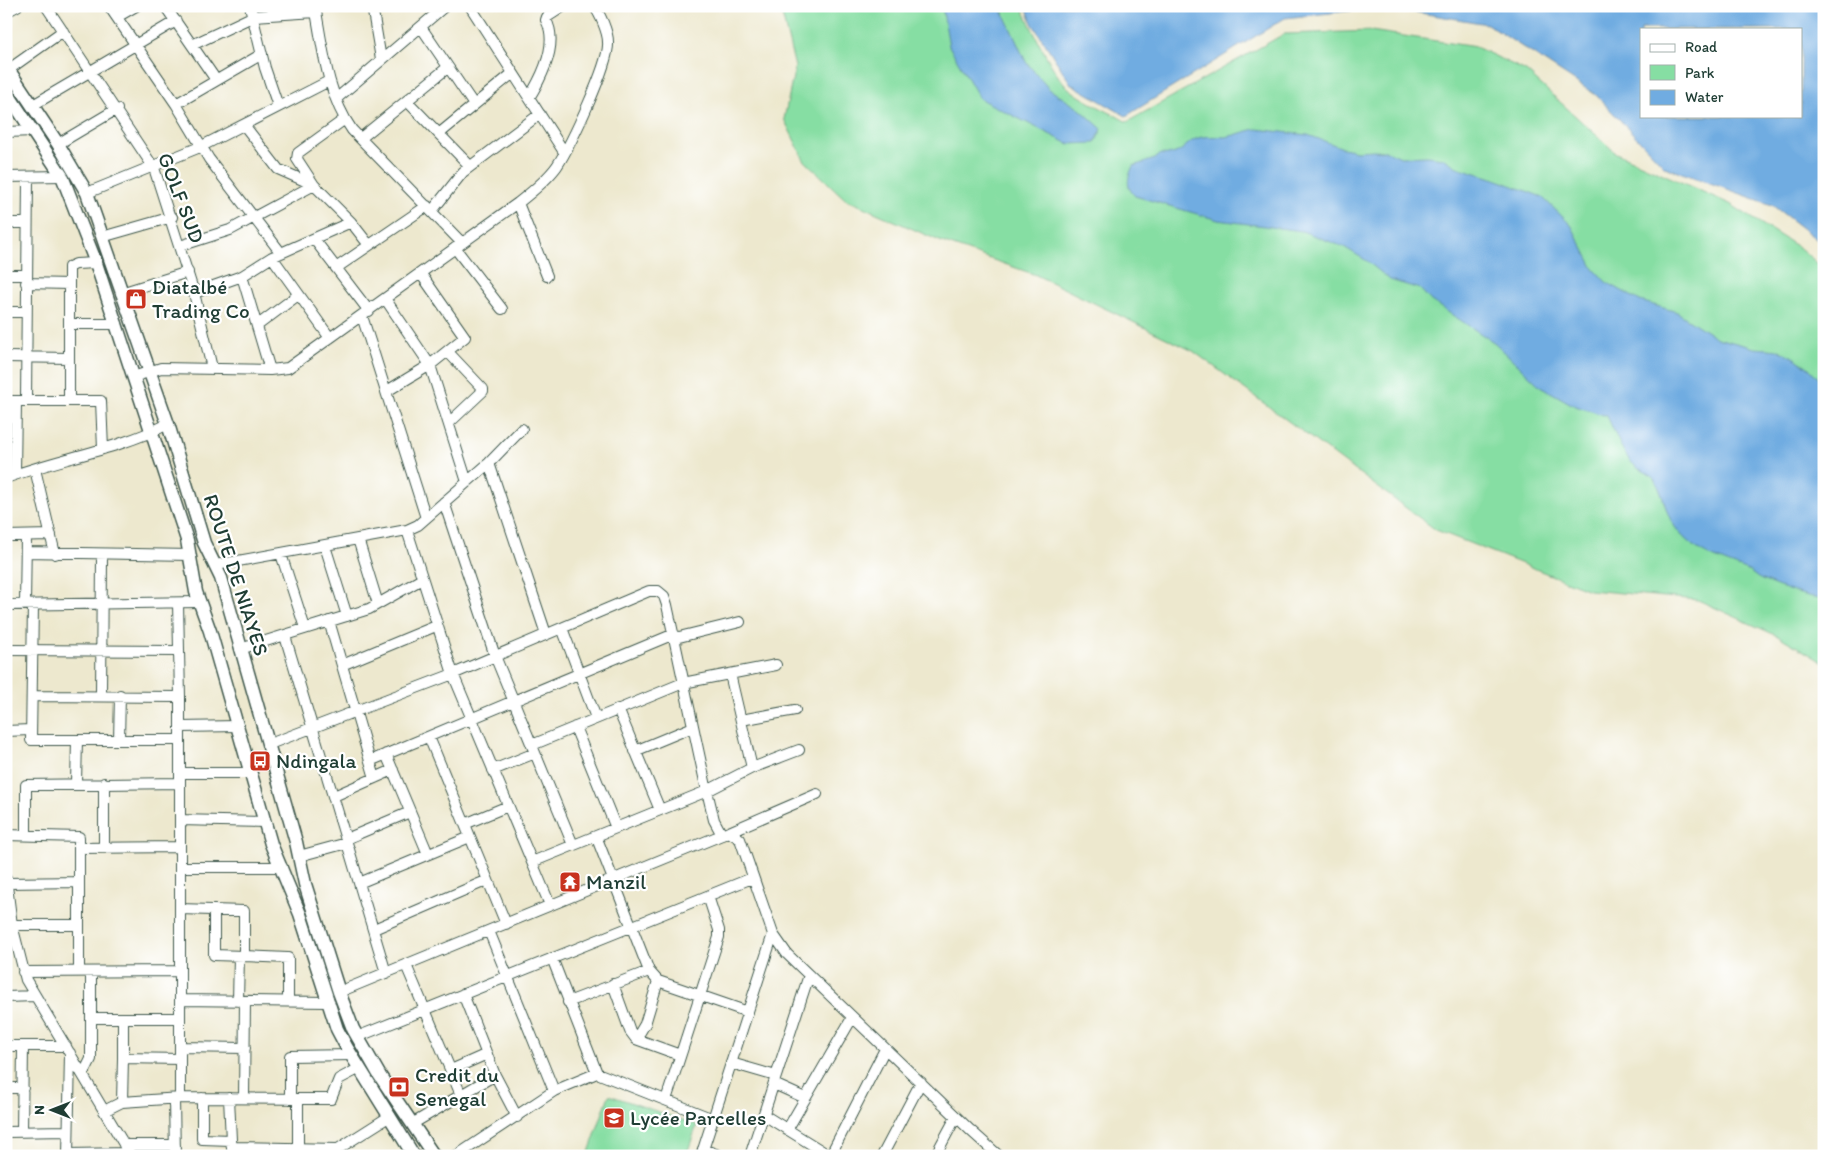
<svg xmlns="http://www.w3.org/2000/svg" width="1830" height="1162" viewBox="0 0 1830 1162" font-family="Itim,sans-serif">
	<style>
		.green { fill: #86dea3; stroke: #528e6c }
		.water { fill: #70ace1; stroke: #48748a; fill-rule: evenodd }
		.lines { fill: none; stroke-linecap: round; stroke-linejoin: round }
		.minor-casing { stroke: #3e574b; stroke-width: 12 }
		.major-casing { stroke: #3e574b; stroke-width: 15 }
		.minor { stroke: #fff; stroke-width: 10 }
		.major { stroke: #fff; stroke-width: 12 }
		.labels { text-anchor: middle; stroke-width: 4.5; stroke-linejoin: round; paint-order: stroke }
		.street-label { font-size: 21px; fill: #1f3d34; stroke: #fff }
		.poi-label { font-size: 21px; fill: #1f3d34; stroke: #fff; text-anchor: start }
	</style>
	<rect width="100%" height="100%" fill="#fff"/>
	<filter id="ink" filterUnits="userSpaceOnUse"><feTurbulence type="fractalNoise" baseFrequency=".02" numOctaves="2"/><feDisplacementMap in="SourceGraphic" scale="10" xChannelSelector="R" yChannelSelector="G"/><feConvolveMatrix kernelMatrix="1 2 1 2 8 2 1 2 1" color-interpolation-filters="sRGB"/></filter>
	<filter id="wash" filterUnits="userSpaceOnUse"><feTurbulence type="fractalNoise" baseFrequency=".0096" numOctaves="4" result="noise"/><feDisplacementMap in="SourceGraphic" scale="20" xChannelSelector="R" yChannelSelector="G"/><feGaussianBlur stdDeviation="1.12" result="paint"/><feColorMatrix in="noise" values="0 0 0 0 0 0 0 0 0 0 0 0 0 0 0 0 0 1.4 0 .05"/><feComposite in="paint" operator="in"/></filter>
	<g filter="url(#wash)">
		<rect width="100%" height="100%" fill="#ede8ce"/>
		<path class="green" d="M 780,6 L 1022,6 C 1028,22 1053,72 1064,84 C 1080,100 1107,110 1127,122 L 1284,34 L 1371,31 L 1476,47 L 1526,71 L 1616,153 L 1730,204 L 1801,249 L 1824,269 L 1824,663 L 1782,638 L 1698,600 L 1589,590 L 1436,530 L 1193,351 L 1036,275 L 942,242 L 845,199 L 804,160 L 784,119 L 795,67 Z
			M 609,1095 L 697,1125 L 686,1156 L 588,1155 Z"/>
		<path class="water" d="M 942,6 L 1000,6 L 1026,62 L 1049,89 L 1081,110 L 1102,129 L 1095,143 L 1069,144 L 980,99 L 949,46 Z
			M 1026,6 L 1824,6 L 1824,245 L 1772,205 L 1665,167 L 1596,95 L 1487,24 L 1384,7 L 1285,18 L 1126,116 L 1071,84 L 1032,23 ZM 1641,29 L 1801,29 L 1801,116 L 1641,116 Z
			M 1256,129 L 1308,135 L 1343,148 L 1357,151 L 1374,150 L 1387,151 L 1401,157 L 1427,156 L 1443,158 L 1457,167 L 1495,179 L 1542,197 L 1571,225 L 1594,269 L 1606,282 L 1640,301 L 1677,312 L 1717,338 L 1755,348 L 1779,350 L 1793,357 L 1808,367 L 1821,381 L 1824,389 L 1824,598 C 1806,598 1779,587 1762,580 C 1756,578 1752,572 1746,570 C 1717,559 1691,552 1673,524 C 1664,510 1664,493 1654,479 C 1649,472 1641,471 1635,466 C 1622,454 1615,432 1607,416 L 1575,406 L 1540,386 L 1495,343 L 1431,301 L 1420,289 L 1390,280 L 1367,261 L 1344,247 L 1302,231 L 1218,220 L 1135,196 C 1125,186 1128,177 1133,166 L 1155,159 L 1161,154 C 1185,157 1183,141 1202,137 C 1210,136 1218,137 1226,137 C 1236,135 1246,131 1256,129 Z"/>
	</g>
	<g filter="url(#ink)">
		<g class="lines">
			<g class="minor-casing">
				<path id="minor" d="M 46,6 L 154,168 L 194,293 L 212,368
					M 109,6 L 176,104 L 209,159 L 281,253
					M 165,6 L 216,80
					M 250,6 L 265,68 L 278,106
					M 315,6 C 323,49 327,94 352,130 L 462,243
					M 372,6 L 381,59
					M 470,6 L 564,152
					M 6,12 L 17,6
					M 117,17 L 136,6
					M 421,27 L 474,105
					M 192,45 L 254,16 L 316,12
					M 8,70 L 63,31
					M 529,98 C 542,77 559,44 546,20 L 547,17 L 564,6
					M 336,99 L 445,6
					M 407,101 L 470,166
					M 176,104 L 262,54
					M 33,105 L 176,21
					M 345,119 L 298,153 L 297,159 L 314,185 L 351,222 L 369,245
					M 244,125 L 278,169 L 314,185
					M 6,132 L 34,131
					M 440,133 L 513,73
					M 361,138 L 447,68
					M 58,144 L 117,109
					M 6,177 L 62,176
					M 87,193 L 200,147 L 329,81
					M 518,203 L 547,276
					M 432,211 L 463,172 L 540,114
					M 6,223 L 27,223
					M 102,237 L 172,217
					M 314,239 L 369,311
					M 180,246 L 230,230 L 314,185
					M 455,248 L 502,309
					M 272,257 L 330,338
					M 336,268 L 427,206
					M 6,275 L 26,275
					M 242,276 L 270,370
					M 26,283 L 69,284
					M 121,293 L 188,272
					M 194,293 L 242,276 L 272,257 L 351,222
					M 386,300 L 430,365 L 467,482
					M 6,312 L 26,312
					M 362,316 L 426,518
					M 69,324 L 117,324
					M 258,325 L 298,295
					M 448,352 L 483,389 L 483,391 L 449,423
					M 6,357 L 69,358
					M 133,377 L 161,368 L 270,370 L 288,368 L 518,203 C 532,192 547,180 557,166 C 570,146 610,63 608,42 C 608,32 600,14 594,6
					M 387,391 L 430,365 L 465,337 L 421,274
					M 26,400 L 28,177
					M 69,400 L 69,267 L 76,264 L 96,263
					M 6,401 L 101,401 L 103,449
					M 489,463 L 546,634
					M 35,469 L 55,554
					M 15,474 L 16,401
					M 6,478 C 60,458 117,450 168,424
					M 444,502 L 495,656 L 573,845
					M 407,530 L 453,674 L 550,905
					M 6,536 L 51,535
					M 358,539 L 378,604
					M 325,546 L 347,616
					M 26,552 L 190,555
					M 281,554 L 305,628
					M 216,565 L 407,530 L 418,525 L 489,463 L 522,429
					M 178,603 L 180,697 L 180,1098
					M 6,605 L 199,602
					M 25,605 L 26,536
					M 33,605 L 31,740 L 180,740
					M 329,621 L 375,778
					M 562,628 L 596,718
					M 285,636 L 386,973
					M 675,638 L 740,622
					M 240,649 L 369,609 L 422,579
					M 6,650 L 179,651
					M 342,665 L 436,626
					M 730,674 L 752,768
					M 101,695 L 102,555
					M 32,696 L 180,697
					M 618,709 L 660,810
					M 741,720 L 795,710
					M 180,727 L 238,726
					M 575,727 L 616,828
					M 6,731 L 30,730
					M 429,737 L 506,924
					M 119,740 L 120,695
					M 267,745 L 453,674 L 649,591 L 658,591 L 664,596 L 667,605 L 707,791 L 714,820 L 722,835
					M 532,745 L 683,683 L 776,665
					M 635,751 L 693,727
					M 386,754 L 428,854
					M 370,761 L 674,634
					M 493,770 L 535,753
					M 180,773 L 251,773
					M 76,783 L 77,740
					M 334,796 L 393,770
					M 180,820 L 265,822
					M 465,824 L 508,806
					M 729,832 L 817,794
					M 6,835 L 79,837 L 79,972
					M 26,835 L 26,785 L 180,783
					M 596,836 L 649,971 L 658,981 L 748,1012
					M 346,839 L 410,812
					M 79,848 L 180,847
					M 104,848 L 104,783
					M 299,856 L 347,843
					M 532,862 L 707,791 L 752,768 L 799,750
					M 180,867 L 282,867
					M 6,878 L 12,925 L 26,980 L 131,1156
					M 7,883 L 79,882
					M 359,883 L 470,837
					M 180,909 L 244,911 L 244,956 L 214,955 L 214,910
					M 12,925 L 79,925
					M 374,929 L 488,880
					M 489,931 L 554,1091
					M 244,956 L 288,958 L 288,1000
					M 552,958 L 597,1073
					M 406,965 L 461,1095
					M 23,972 L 180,971
					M 613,984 L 630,1031 L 636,1039 L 680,1055
					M 339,992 L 729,832 L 740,839 L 773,934 L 787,954 L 970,1130 L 999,1156
					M 463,994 L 495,1075 L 517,1117
					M 6,997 L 35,996
					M 180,1000 L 328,1002
					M 238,1001 L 239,956
					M 568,1002 L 649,971
					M 91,1018 L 180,1018
					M 357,1037 L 752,878
					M 636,1039 L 645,1024 L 658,981
					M 6,1046 L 66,1046
					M 180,1047 L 245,1048
					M 123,1058 L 123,1018
					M 731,1063 L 776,1076
					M 451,1070 L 487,1054
					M 83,1075 L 91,1059 L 91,972
					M 774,1084 L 805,1098
					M 6,1088 L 23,1088
					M 202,1098 L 202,1139 L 231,1140 L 233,1156
					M 229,1098 L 231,1140
					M 244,1098 L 245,1001
					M 174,1099 L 175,1156
					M 290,1099 L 290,1056 L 351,1055
					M 298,1099 L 298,1147
					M 666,1100 L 719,937 L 719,930 L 708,896
					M 122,1102 L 180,1098 L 331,1099 L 339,1079 L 360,1068
					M 104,1111 L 122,1102 L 123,1058 L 180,1059
					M 764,1115 L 830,1156
					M 412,1124 L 495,1075
					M 787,1130 L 852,1018
					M 6,1132 L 68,1131
					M 22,1132 L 23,1046
					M 124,1145 L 175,1145
					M 233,1147 L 338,1149 L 390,1116
					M 703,1149 L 721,1156
					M 68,1154 L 129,1153
					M 68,1156 L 70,1053
					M 456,1156 L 554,1091 L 597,1073 L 713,1119
					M 701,1156 L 773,934
					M 750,1156 L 809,975
					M 830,1156 L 885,1049
					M 882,1156 L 921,1082
					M 935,1156 L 956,1117"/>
			</g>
			<g class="major-casing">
				<path id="major" d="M 6,66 L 58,144 L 87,193 L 168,424 L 204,543 L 221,578 L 296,842 L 305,884 L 339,992 L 353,1029 L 380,1076 L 434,1156
					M 6,91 L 62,176 L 96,263 L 187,540 L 196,592 L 210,631 L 271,844 L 300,914 L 337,1029 L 347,1048 L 414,1156"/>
			</g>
			<use href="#minor" class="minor"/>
			<use href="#major" class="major"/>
		</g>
	</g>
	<defs>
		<g id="shop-square" transform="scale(1.125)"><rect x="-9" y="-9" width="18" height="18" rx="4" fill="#c8321e" stroke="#fff"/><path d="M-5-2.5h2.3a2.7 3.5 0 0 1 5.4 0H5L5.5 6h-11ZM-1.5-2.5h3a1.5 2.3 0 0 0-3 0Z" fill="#fff"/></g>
		<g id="bus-square" transform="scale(1.125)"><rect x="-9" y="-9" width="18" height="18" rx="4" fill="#c8321e" stroke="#fff"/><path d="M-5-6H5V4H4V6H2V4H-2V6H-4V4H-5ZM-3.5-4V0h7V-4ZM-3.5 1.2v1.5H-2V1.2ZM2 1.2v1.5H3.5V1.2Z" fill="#fff"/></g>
		<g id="temple-square" transform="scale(1.125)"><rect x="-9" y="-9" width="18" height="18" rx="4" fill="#c8321e" stroke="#fff"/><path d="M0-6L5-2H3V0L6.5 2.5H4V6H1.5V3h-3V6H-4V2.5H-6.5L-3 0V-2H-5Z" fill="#fff"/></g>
		<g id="bank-square" transform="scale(1.125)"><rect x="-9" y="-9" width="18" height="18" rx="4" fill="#c8321e" stroke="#fff"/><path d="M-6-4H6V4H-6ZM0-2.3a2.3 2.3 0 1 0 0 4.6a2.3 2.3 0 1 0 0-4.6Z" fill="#fff"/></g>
		<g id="school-square" transform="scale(1.125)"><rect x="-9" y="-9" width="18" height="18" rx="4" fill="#c8321e" stroke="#fff"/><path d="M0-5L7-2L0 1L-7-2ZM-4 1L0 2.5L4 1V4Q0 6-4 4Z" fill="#fff"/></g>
	</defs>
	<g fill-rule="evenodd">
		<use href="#shop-square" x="136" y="299"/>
		<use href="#bus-square" x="260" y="761"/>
		<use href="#temple-square" x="570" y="882"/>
		<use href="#bank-square" x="399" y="1087"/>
		<use href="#school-square" x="614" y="1118"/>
	</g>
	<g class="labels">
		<g class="street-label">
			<text transform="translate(181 198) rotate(69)" y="7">GOLF SUD</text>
			<text transform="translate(236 575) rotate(72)" y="7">ROUTE DE NIAYES</text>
		</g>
		<g class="poi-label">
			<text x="152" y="294">Diatalbé<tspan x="152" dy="24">Trading Co</tspan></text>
			<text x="276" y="768">Ndingala</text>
			<text x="586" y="889">Manzil</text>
			<text x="415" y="1082">Credit du<tspan x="415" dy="24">Senegal</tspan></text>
			<text x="630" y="1125">Lycée Parcelles</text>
		</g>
	</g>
	<rect width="1830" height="1162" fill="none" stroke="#fff" stroke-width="25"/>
	<rect x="1640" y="28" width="162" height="90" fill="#ffffff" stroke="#a5b1ae"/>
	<rect x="1650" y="44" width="25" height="8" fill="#ffffff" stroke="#a5b1ae"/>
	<text x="1685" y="52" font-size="15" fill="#1f3d34">Road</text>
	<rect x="1650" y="65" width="25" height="15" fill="#86dea3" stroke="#a5b1ae"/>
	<text x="1685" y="78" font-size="15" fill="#1f3d34">Park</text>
	<rect x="1650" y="90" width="25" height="15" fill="#70ace1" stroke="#a5b1ae"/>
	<text x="1685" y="102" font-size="15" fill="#1f3d34">Water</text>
	<g transform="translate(52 1110) rotate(270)" stroke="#ffffff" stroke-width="4" paint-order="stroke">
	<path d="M0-4L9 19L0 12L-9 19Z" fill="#1f3d34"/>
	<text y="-8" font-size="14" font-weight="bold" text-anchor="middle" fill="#1f3d34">N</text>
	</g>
</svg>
